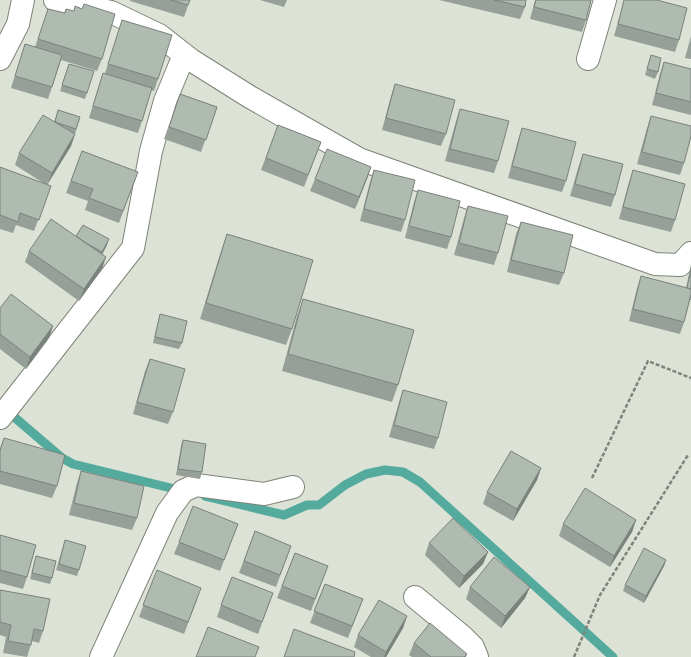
<svg xmlns="http://www.w3.org/2000/svg" width="691" height="657" viewBox="0 0 691 657" font-family="Karla,sans-serif">
	<style>
		.lines { fill: none; stroke-linecap: round; stroke-linejoin: round }
		.stream { stroke: #54ab9d; stroke-width: 9 }
		.minor-casing { stroke: #7f8478; stroke-width: 24 }
		.path { stroke: #80837b; stroke-width: 2.5; stroke-dasharray: 4 2; stroke-linecap: butt }
		.minor { stroke: #fff; stroke-width: 22 }
		.wall { fill: #96a098 }
		.shaded-wall { fill: #7a827c }
		.building { fill: #afbab1; stroke: #7a827c }
	</style>
	<rect width="100%" height="100%" fill="#dde2d6"/>
	<g class="lines">
		<path class="stream" d="M 6,410 L 62,458 L 73,464 L 183,491
			M 205,496 L 284,515 L 307,505 L 319,505 L 345,485 L 366,474 L 385,470 L 403,472 L 420,482 L 613,657"/>
		<g class="minor-casing">
			<path id="minor" d="M 55,0 L 111,12 L 159,35 L 191,60 L 250,97 L 359,159 L 655,264 L 680,265 L 691,253
				M 0,59 L 18,24 L 23,0
				M 588,59 L 605,0
				M 0,418 L 133,248 L 151,151 L 165,101 L 184,55
				M 415,597 L 463,637 L 473,647 L 477,657
				M 101,657 L 167,513 L 183,491 L 196,485 L 264,494 L 293,487"/>
		</g>
		<path class="path" d="M 592,478 L 648,361 L 691,378
			M 574,657 L 600,595 L 688,455"/>
		<use href="#minor" class="minor"/>
	</g>
	<path class="wall" d="M 130,0 L 190,0 L 184,17 L 130,1 Z
		M 260,0 L 287,0 L 284,7 Z
		M 439,0 L 526,0 L 525,7 L 520,19 Z
		M 535,0 L 591,0 L 586,20 L 582,32 L 530,19 Z
		M 624,0 L 657,0 L 679,40 L 675,52 L 614,36 Z
		M 48,9 L 64,13 L 66,9 L 102,59 L 97,71 L 61,60 L 48,99 L 11,88 L 21,56 L 25,44 L 35,47 Z
		M 122,20 L 158,79 L 154,91 L 151,90 L 142,121 L 138,133 L 89,118 L 99,85 L 103,73 L 105,73 Z
		M 691,36 L 691,59 L 685,58 Z
		M 651,55 L 658,72 L 655,79 L 645,75 Z
		M 664,62 L 691,69 L 691,115 L 652,105 L 660,74 Z
		M 69,64 L 87,93 L 85,99 L 60,91 Z
		M 395,84 L 446,134 L 441,146 L 382,130 L 391,96 Z
		M 180,94 L 217,107 L 201,152 L 164,139 Z
		M 460,109 L 498,161 L 494,173 L 445,161 L 456,121 Z
		M 58,110 L 80,117 L 75,134 L 71,146 L 47,185 L 51,186 L 34,231 L 16,225 L 13,233 L 0,229 L 0,167 L 45,184 L 15,165 L 19,153 L 54,122 Z
		M 651,116 L 684,163 L 680,175 L 637,164 L 647,128 Z
		M 278,125 L 321,142 L 304,187 L 261,170 Z
		M 522,128 L 566,181 L 562,192 L 508,178 L 518,140 Z
		M 82,151 L 138,172 L 119,223 L 85,210 L 88,201 L 66,193 Z
		M 583,154 L 615,195 L 611,207 L 570,196 L 579,165 Z
		M 371,167 L 355,209 L 310,191 L 315,179 Z
		M 374,170 L 405,220 L 401,232 L 360,221 L 370,182 Z
		M 633,170 L 675,220 L 671,232 L 619,219 L 629,182 Z
		M 418,190 L 451,237 L 447,249 L 405,238 L 414,202 Z
		M 468,206 L 498,253 L 494,265 L 454,255 L 464,218 Z
		M 521,222 L 564,273 L 559,285 L 507,272 L 516,234 Z
		M 227,234 L 292,329 L 286,345 L 200,319 L 221,251 Z
		M 76,236 L 107,245 L 102,255 L 102,269 L 79,301 L 25,262 L 29,251 Z
		M 691,264 L 691,300 L 690,300 L 684,322 L 680,334 L 629,321 L 637,288 L 641,276 L 686,288 Z
		M 303,299 L 398,385 L 392,402 L 282,371 L 297,316 Z
		M 0,308 L 53,326 L 49,338 L 26,369 L 0,349 Z
		M 160,314 L 182,343 L 179,349 L 153,343 L 158,321 Z
		M 150,359 L 173,412 L 168,424 L 133,414 L 145,371 Z
		M 403,390 L 438,438 L 434,449 L 389,437 L 399,402 Z
		M 4,438 L 57,486 L 52,498 L 0,484 L 0,448 Z
		M 183,440 L 202,472 L 200,479 L 176,475 L 181,446 Z
		M 541,468 L 537,480 L 513,521 L 483,504 L 487,492 Z
		M 81,471 L 137,518 L 132,530 L 69,515 L 77,483 Z
		M 636,520 L 632,532 L 610,567 L 559,536 L 563,524 Z
		M 238,524 L 220,571 L 174,554 L 179,542 Z
		M 255,531 L 291,546 L 276,587 L 239,573 Z
		M 0,535 L 27,577 L 23,589 L 0,583 Z
		M 65,540 L 79,570 L 77,576 L 56,570 Z
		M 429,543 L 488,552 L 483,564 L 459,588 L 425,555 Z
		M 295,553 L 328,566 L 311,611 L 277,598 Z
		M 36,556 L 52,578 L 50,584 L 30,579 Z
		M 666,560 L 664,566 L 644,603 L 623,591 L 625,585 Z
		M 157,570 L 197,600 L 184,634 L 139,617 Z
		M 325,584 L 363,599 L 348,638 L 310,623 Z
		M 470,587 L 530,587 L 525,598 L 501,628 L 466,599 Z
		M 0,590 L 43,631 L 39,643 L 32,641 L 27,657 L 3,653 L 6,637 L 0,635 Z
		M 273,593 L 258,634 L 217,617 L 221,605 Z
		M 407,616 L 403,628 L 386,657 L 371,657 L 354,647 L 358,635 Z
		M 414,643 L 467,654 L 466,657 L 412,657 L 409,655 Z"/>
	<path class="shaded-wall" d="M 75,134 L 71,146 L 47,185 L 52,173 Z
		M 371,167 L 367,179 L 355,209 L 359,197 Z
		M 109,239 L 107,245 L 100,258 L 102,252 Z
		M 106,257 L 102,269 L 79,301 L 84,289 Z
		M 53,326 L 49,338 L 26,369 L 30,357 Z
		M 541,468 L 537,480 L 513,521 L 517,509 Z
		M 636,520 L 632,532 L 610,567 L 614,556 Z
		M 488,552 L 483,564 L 459,588 L 464,576 Z
		M 666,560 L 664,566 L 644,603 L 646,596 Z
		M 530,587 L 525,598 L 501,628 L 505,616 Z
		M 407,616 L 403,628 L 386,657 L 384,657 L 386,652 Z"/>
	<path class="building" d="M 171,0 L 190,0 L 188,5 Z
		M 494,0 L 526,0 L 525,7 Z
		M 536,0 L 591,0 L 586,20 L 534,7 Z
		M 624,0 L 657,0 L 687,8 L 679,40 L 618,24 Z
		M 84,4 L 115,14 L 102,59 L 38,39 L 48,9 L 65,13 L 66,9 L 74,11 L 75,6 L 82,9 Z
		M 122,20 L 172,35 L 158,79 L 108,64 Z
		M 25,44 L 62,55 L 52,87 L 15,76 Z
		M 651,55 L 661,58 L 658,72 L 647,69 Z
		M 664,62 L 691,69 L 691,102 L 656,93 Z
		M 69,64 L 94,71 L 87,93 L 62,85 Z
		M 103,73 L 152,88 L 142,121 L 93,106 Z
		M 395,84 L 455,100 L 446,134 L 386,118 Z
		M 180,94 L 217,107 L 206,140 L 169,127 Z
		M 460,109 L 509,121 L 498,161 L 450,149 Z
		M 58,110 L 80,117 L 76,129 L 55,122 Z
		M 43,115 L 75,134 L 52,173 L 19,153 Z
		M 651,116 L 691,126 L 691,136 L 684,163 L 642,152 Z
		M 278,125 L 321,142 L 308,175 L 266,158 Z
		M 522,128 L 576,142 L 566,181 L 512,166 Z
		M 327,149 L 371,167 L 359,197 L 315,179 Z
		M 82,151 L 138,172 L 123,211 L 89,198 L 93,189 L 71,181 Z
		M 583,154 L 623,164 L 615,195 L 575,184 Z
		M 0,167 L 51,186 L 39,220 L 20,213 L 18,222 L 0,215 Z
		M 374,170 L 415,180 L 405,220 L 364,209 Z
		M 633,170 L 685,184 L 675,220 L 623,207 Z
		M 418,190 L 460,201 L 451,237 L 409,226 Z
		M 468,206 L 508,216 L 498,253 L 459,243 Z
		M 51,219 L 106,257 L 84,289 L 29,251 Z
		M 521,222 L 573,235 L 564,273 L 511,260 Z
		M 83,225 L 109,239 L 102,252 L 86,243 L 76,236 Z
		M 227,234 L 313,260 L 292,329 L 206,303 Z
		M 691,268 L 691,289 L 687,288 Z
		M 641,276 L 691,289 L 691,294 L 684,322 L 633,309 Z
		M 11,294 L 53,326 L 30,357 L 0,334 L 0,308 Z
		M 303,299 L 414,330 L 398,385 L 288,354 Z
		M 160,314 L 187,321 L 182,343 L 155,337 Z
		M 150,359 L 185,369 L 173,412 L 137,402 Z
		M 403,390 L 447,402 L 438,438 L 394,425 Z
		M 4,438 L 65,455 L 57,486 L 0,471 L 0,451 Z
		M 183,440 L 206,444 L 202,472 L 178,469 Z
		M 511,451 L 541,468 L 517,509 L 487,492 Z
		M 81,471 L 144,486 L 137,518 L 74,503 Z
		M 585,488 L 636,520 L 614,556 L 563,524 Z
		M 193,506 L 238,524 L 224,560 L 179,542 Z
		M 453,518 L 488,552 L 464,576 L 429,543 Z
		M 255,531 L 291,546 L 280,575 L 244,561 Z
		M 0,535 L 36,545 L 27,577 L 0,570 Z
		M 65,540 L 86,546 L 79,570 L 59,564 Z
		M 644,548 L 666,560 L 646,596 L 625,585 Z
		M 295,553 L 328,566 L 315,599 L 282,586 Z
		M 36,556 L 56,561 L 52,578 L 32,573 Z
		M 494,557 L 530,587 L 505,616 L 470,587 Z
		M 157,570 L 201,588 L 188,622 L 143,605 Z
		M 232,577 L 273,593 L 262,622 L 221,605 Z
		M 325,584 L 363,599 L 352,626 L 314,611 Z
		M 0,590 L 50,599 L 43,631 L 34,629 L 31,645 L 8,641 L 11,625 L 0,622 Z
		M 379,600 L 407,616 L 386,652 L 358,635 Z
		M 430,623 L 467,654 L 464,657 L 431,657 L 414,643 Z
		M 208,627 L 259,647 L 255,657 L 196,657 Z
		M 294,629 L 355,652 L 354,657 L 284,657 Z"/>
</svg>
